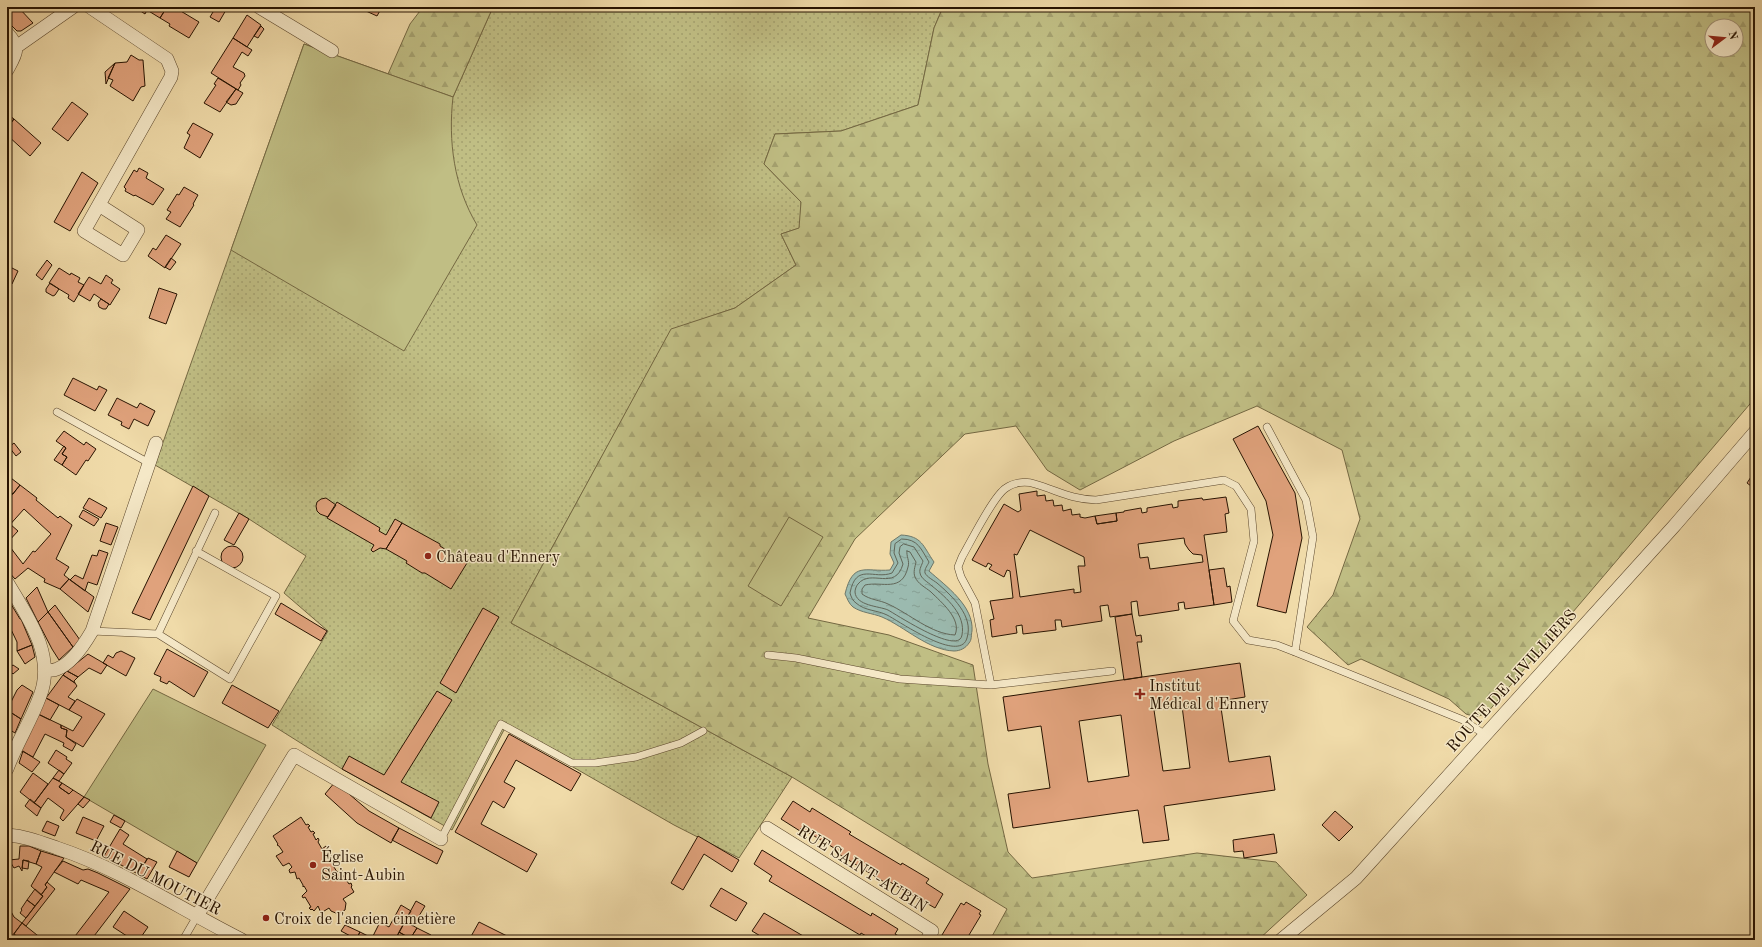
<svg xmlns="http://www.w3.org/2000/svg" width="1762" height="947" viewBox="0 0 1762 947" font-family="'Old Standard TT',serif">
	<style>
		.grass { fill: url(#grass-dots); stroke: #746842 }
		.forest { fill: url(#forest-firs); stroke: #746842; fill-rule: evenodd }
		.garden { fill: #c0be84; stroke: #746842 }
		.water { fill: url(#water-ripples); stroke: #6d7769 }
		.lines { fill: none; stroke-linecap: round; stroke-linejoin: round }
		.shore { stroke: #616658; stroke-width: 1 }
		.building { fill: #e0a27c; stroke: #271301; fill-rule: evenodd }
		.service-casing { stroke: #59452b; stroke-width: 8 }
		.minor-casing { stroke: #59452b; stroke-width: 14 }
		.service { stroke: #f5e8c7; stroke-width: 7 }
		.minor { stroke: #f5e8c7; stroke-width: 13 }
		.poi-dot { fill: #8f2418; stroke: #f5e8c7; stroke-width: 1.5 }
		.labels { text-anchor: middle; stroke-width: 3; stroke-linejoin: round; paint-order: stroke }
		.poi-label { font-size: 16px; fill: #271301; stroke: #f5e8c7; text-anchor: start }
		.street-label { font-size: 16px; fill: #271301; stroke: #f5e8c7 }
	</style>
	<defs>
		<pattern id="grass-dots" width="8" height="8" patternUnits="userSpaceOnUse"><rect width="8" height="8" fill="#c0be84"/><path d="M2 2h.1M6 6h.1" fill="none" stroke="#a5a270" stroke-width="1.8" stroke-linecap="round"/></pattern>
		<pattern id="forest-firs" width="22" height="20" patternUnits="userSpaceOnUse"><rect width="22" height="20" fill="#c0be84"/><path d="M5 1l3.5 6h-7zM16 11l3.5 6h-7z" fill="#a5a270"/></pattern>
		<pattern id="water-ripples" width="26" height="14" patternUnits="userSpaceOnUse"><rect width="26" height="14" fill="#9bbaaf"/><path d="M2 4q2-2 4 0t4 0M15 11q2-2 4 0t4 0" fill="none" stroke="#869f95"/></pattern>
	</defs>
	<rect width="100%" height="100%" fill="#f0dba9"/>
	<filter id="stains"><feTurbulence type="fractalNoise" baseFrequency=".005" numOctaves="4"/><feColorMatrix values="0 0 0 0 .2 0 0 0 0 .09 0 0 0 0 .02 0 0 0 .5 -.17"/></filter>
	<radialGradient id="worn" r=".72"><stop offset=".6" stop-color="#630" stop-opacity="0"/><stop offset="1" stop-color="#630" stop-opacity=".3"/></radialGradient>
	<path class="grass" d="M 493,7 L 943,7 L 934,28 L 918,105 L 841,131 L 775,134 L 764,164 L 801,202 L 800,228 L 781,234 L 796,265 L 735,308 L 671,330 L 511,623 L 792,777 L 739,858 L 674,825 L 505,728 L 452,830 L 342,769 L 272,725 L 328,631 L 284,593 L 306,556 L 249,519 L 155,465 L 304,44 L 453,97 Z"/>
	<path class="forest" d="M 423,7 L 493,7 L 453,97 L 388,74 L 410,24 Z
		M 943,7 L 1755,7 L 1755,398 L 1487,713 L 1476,717 L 1466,714 L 1449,699 L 1361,659 L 1348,665 L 1307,627 L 1333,595 L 1360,519 L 1342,450 L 1257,406 L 1174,441 L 1080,490 L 1047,470 L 1016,426 L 965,434 L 855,539 L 808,618 L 889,635 L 973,665 L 988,764 L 1008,852 L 1032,878 L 1197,853 L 1276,862 L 1307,895 L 1258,940 L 990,940 L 1007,909 L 792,777 L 511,623 L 671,329 L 735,308 L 796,265 L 781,234 L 799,228 L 801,202 L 764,164 L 775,134 L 841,131 L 918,105 L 934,28 ZM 1712,26 L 1736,26 L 1736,50 L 1712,50 Z"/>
	<path class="garden" d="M 304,44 L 453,97 C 448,141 454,187 477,225 L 404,351 L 231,250 Z
		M 789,517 L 823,537 L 781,606 L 748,586 Z
		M 153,689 L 266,745 L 197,863 L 84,797 Z"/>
	<path class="water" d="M 901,535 C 922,536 923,546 934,562 L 929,571 C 946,586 974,606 972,631 C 971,635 972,640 969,643 C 966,648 960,651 954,651 C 928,650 905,627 882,617 C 872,613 862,613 853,607 C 849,604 847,598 845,594 C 853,561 865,572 890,570 L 894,563 L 890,554 L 891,542 Z"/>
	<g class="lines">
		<path class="shore" d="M 902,539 C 918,539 921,549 929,562 C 928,565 924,569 925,573 C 927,577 933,580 937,583 C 952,596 974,616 967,638 C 960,664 899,621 887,615 C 877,610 865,611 856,603 C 853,601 851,597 850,593 C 856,562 874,580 892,573 L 898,563 L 894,553 L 895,544 Z
			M 904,544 L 914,547 L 923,561 C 922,565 919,569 920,573 C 921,579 928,582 932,586 C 947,598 966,615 962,635 C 959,656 897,615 888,610 C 879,606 856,606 855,592 C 855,590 856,586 858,584 C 871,568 895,592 903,564 L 899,553 L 900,547 Z
			M 907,551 L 910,552 L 916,562 C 915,567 913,572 915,577 C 918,584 925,587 931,592 C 941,602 962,619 955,635 C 931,634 910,614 888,604 C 880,600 870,600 862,594 L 862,589 L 865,585 C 882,581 902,593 908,567 C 910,561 906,556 907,551 Z"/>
	</g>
	<path class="building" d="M 7,7 L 18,7 L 33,23 L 21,31 L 17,31 L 7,21 Z
		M 137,7 L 167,7 L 160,18 L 147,10 L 145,14 L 136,8 Z
		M 167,7 L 171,7 L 178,11 L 179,10 L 199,22 L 189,38 L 169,26 L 170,24 L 160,18 Z
		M 216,7 L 220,7 L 226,10 L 219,22 L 210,17 Z
		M 368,7 L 382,7 L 377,16 L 366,11 Z
		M 247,15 L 261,25 L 247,47 L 233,38 Z
		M 261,26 L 264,29 L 258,38 L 254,36 Z
		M 233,38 L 252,50 L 248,56 L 242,52 L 233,67 L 244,73 L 245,76 L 240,83 L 241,85 L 238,90 L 211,73 Z
		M 131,55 L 139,60 L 143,60 L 145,86 L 141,87 L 133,101 L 110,86 L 113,80 L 108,78 L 115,63 L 127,62 Z
		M 115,63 L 106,84 L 105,72 Z
		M 218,78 L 236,89 L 220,112 L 204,103 L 216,85 L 214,84 Z
		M 236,89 L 243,93 L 236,104 L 231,105 L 226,102 Z
		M 72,102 L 88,114 L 68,141 L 52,129 Z
		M 7,114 L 14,119 L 7,128 Z
		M 14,119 L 41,143 L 30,156 L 7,135 L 7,128 Z
		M 193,123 L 213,134 L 200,158 L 184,148 L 190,135 L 187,133 Z
		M 139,168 L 148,173 L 146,178 L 164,189 L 153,205 L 135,195 L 134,196 L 125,191 L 126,189 L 124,187 L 134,170 L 137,172 Z
		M 82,172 L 98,183 L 70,231 L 54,222 Z
		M 184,187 L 198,195 L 193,204 L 194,205 L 180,227 L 166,219 L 171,212 L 167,210 L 177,194 L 179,195 Z
		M 166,235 L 181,244 L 165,268 L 148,256 L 153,248 L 156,250 Z
		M 171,258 L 176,262 L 170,270 L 165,267 Z
		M 47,260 L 52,265 L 42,280 L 36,275 Z
		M 10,267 L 18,271 L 12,284 L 7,282 L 7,274 Z
		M 59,268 L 70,275 L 71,273 L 80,278 L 78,282 L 84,285 L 74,302 L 68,298 L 69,295 L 49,283 Z
		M 106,275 L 113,280 L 111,283 L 120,289 L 110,305 L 94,294 L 90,301 L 78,294 L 89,277 L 101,284 Z
		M 50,283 L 59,289 L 55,295 L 53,296 L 46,292 L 46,289 Z
		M 159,288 L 177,294 L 166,324 L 149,318 Z
		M 101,299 L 109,304 L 106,309 L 103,309 L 99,307 L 98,303 Z
		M 73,378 L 97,390 L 99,386 L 107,390 L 95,411 L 64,395 Z
		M 117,398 L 137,408 L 140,403 L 155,411 L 148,426 L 134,419 L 129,429 L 121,425 L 122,422 L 108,415 Z
		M 1258,426 L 1295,493 L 1302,538 L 1286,613 L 1257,606 L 1273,535 L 1266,501 L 1233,439 Z
		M 64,431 L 84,445 L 86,442 L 96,449 L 88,461 L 86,460 L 76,475 L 62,465 L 67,457 L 62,454 L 66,448 L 56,441 Z
		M 14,443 L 21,452 L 16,456 L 9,447 Z
		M 64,446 L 66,448 L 62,454 L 67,457 L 62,465 L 54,460 Z
		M 1755,471 L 1755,489 L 1747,483 Z
		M 7,475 L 20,485 L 13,494 L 7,489 Z
		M 20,485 L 37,498 L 36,500 L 58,518 L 60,516 L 72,525 L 56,559 L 69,567 L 64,575 L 69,579 L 60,589 L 44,582 L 45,579 L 28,568 L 15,579 L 7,570 L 7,543 L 23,564 L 33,551 L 35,552 L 51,534 L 24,509 L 7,528 L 7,501 Z
		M 193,486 L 209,496 L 150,620 L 132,613 Z
		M 1037,491 L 1037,496 L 1045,495 L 1046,501 L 1053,500 L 1054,506 L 1062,505 L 1063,511 L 1071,509 L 1072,515 L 1080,514 L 1080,517 L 1085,518 L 1095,516 L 1097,524 L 1117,521 L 1116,513 L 1124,512 L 1124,511 L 1141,508 L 1142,513 L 1147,512 L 1147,508 L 1172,504 L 1173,508 L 1178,507 L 1178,501 L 1202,498 L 1203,500 L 1226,497 L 1229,513 L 1225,514 L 1227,532 L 1204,535 L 1214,605 L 1185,609 L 1184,602 L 1178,603 L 1179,610 L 1139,616 L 1137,601 L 1131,602 L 1132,614 L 1110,617 L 1108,605 L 1100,606 L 1102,621 L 1062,627 L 1061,620 L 1055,620 L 1056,630 L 1023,634 L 1022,625 L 1016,626 L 1017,633 L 992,637 L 990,620 L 994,619 L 990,601 L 1013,598 L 1010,571 L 1007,570 L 1004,577 L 989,569 L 992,565 L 988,563 L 986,567 L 972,560 L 1004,504 L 1018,512 L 1021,510 L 1019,494 ZM 1030,530 L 1084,557 L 1085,566 L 1078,566 L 1081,592 L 1074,593 L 1074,589 L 1020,597 L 1014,554 L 1017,555 ZM 1184,538 L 1185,544 L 1189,550 L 1193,554 L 1202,555 L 1203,562 L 1150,569 L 1148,557 L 1140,558 L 1138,544 Z
		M 89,498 L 107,508 L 101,518 L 83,508 Z
		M 326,498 L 336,505 L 328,517 L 320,514 L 317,511 L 316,506 L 317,502 L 321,499 Z
		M 337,502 L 380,528 L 379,531 L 386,535 L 395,519 L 402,523 L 386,549 L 380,548 L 373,552 L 371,550 L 374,545 L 327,518 Z
		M 83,510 L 99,519 L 94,526 L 79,517 Z
		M 239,513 L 249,519 L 234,545 L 224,540 Z
		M 1116,513 L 1117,521 L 1097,524 L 1095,516 Z
		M 106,523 L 118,527 L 111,545 L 100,541 Z
		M 402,523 L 440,544 L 440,546 L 467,563 L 451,589 L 425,573 L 422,573 L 406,563 L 407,561 L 386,549 Z
		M 10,524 L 18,531 L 7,543 L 7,528 Z
		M221 557a11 11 0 1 1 22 0a11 11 0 1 1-22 0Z
		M 99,550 L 108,553 L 97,585 L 88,582 L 85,591 L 70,580 L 75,575 L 83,579 L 92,555 L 97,556 Z
		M 1224,568 L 1227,587 L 1230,586 L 1232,602 L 1214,605 L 1209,570 Z
		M 69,579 L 94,597 L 88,612 L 60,589 Z
		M 37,587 L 48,612 L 38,622 L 26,598 Z
		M 281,603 L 327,631 L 321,641 L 275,614 Z
		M 11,604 L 20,619 L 21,619 L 32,645 L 17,651 L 17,642 L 7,621 L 7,606 Z
		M 55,605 L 80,640 L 73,647 L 48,612 Z
		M 483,608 L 499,617 L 456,693 L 440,683 Z
		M 48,612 L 73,647 L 59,660 L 52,649 L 38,622 Z
		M 1132,614 L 1136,636 L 1141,635 L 1142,642 L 1137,642 L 1142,677 L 1124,680 L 1115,617 Z
		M 32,645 L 35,657 L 25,664 L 17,651 Z
		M 167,649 L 208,672 L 194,697 L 169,681 L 167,684 L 160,681 L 161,677 L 154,674 Z
		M 121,651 L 135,658 L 126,676 L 103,663 L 108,655 L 113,658 L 116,653 Z
		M 88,654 L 107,665 L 101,674 L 89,668 L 78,677 L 67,671 Z
		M 1240,663 L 1245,697 L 1220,701 L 1229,762 L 1270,756 L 1275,790 L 1164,806 L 1169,840 L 1143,843 L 1138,810 L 1013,828 L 1008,794 L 1050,788 L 1041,726 L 1008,731 L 1003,697 ZM 1182,706 L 1190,768 L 1163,771 L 1154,710 ZM 1121,715 L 1129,776 L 1088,782 L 1079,721 Z
		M 13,665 L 19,669 L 13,674 L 12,673 L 7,678 L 7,669 Z
		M 67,671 L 78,677 L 74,681 L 75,683 L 63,675 Z
		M 63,675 L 75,683 L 77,686 L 68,697 L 75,701 L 69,710 L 46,698 Z
		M 22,685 L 33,692 L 21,719 L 7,710 L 17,690 Z
		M 232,685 L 279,711 L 268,728 L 222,703 Z
		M 437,691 L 452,700 L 401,782 L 439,802 L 431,818 L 342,769 L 349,756 L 384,775 Z
		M 46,698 L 59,705 L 50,720 L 38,714 Z
		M 77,699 L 105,714 L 83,747 L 66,737 L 67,730 L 61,728 L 61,725 L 73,731 L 82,717 L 69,710 Z
		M 7,710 L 21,719 L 15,733 L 7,728 Z
		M 38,714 L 61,725 L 61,728 L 67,730 L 66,737 L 76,744 L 72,751 L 63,746 L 64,743 L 45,734 L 33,757 L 20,750 Z
		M 509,734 L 581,774 L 571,791 L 516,760 L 504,782 L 515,788 L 504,808 L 493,801 L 481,824 L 537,854 L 527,872 L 455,832 Z
		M 56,750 L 67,757 L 66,759 L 72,763 L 64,774 L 48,763 Z
		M 23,751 L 40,762 L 32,772 L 19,763 Z
		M 59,770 L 64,774 L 59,781 L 53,778 Z
		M 33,773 L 48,784 L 34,803 L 20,792 Z
		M 53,778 L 62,783 L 59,787 L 69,794 L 73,790 L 84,797 L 63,821 L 60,818 L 64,810 L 48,798 L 41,808 L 34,803 Z
		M 335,782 L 369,811 L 399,828 L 391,843 L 357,823 L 325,794 Z
		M 62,783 L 73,790 L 69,794 L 59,787 Z
		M 84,797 L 90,800 L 83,808 L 78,804 Z
		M 30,799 L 41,808 L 37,816 L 25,806 Z
		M 793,801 L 810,812 L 812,808 L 851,832 L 849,834 L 901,865 L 902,863 L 929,879 L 926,883 L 943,894 L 935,908 L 890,882 L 889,885 L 837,853 L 839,851 L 801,828 L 800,831 L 781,819 Z
		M 1335,811 L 1353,827 L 1339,841 L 1322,825 Z
		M 114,815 L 125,821 L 121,828 L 110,822 Z
		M 83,817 L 104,826 L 96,841 L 76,833 Z
		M 301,817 L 306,825 L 308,824 L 310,826 L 308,827 L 311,832 L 313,831 L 315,833 L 313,834 L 316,840 L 318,838 L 319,840 L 318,842 L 322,849 L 326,846 L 328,848 L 324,851 L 328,858 L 332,855 L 333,857 L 329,859 L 335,866 L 334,867 L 337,872 L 343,871 L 345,873 L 342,874 L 349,884 L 351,883 L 352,886 L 351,887 L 354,892 L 343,899 L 346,903 L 345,910 L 338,914 L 331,911 L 329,908 L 321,913 L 318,906 L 314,911 L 312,909 L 311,910 L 309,908 L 311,907 L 305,897 L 303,898 L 302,896 L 307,891 L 304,886 L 303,887 L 303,885 L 299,878 L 297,879 L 295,872 L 290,873 L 289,870 L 292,867 L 289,863 L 283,866 L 276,856 L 283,852 L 279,846 L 277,845 L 278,844 L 273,836 Z
		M 47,821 L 59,826 L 55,836 L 42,831 Z
		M 399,828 L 443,851 L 437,864 L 392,840 Z
		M 120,829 L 129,835 L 123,844 L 147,859 L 138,874 L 104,856 Z
		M 1274,834 L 1277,853 L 1244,858 L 1243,851 L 1234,852 L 1233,840 Z
		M 698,836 L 739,860 L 732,872 L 704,854 L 683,890 L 671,883 Z
		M 20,846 L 29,846 L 41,851 L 36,864 L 23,860 L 22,871 L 19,866 L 14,868 L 9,860 L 19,859 Z
		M 762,850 L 871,916 L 872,913 L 898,929 L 895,934 L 906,940 L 873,940 L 861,933 L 860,935 L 769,881 L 772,876 L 754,864 Z
		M 41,851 L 64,858 L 45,885 L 47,887 L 41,895 L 31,886 L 42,867 L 36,864 Z
		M 177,851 L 197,863 L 189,877 L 169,867 Z
		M 148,858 L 157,862 L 147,879 L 138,874 Z
		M 23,860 L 29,861 L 28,869 L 22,868 Z
		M 63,861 L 83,870 L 88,869 L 98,873 L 130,889 L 91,940 L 72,940 L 109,892 L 81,880 L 78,884 L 54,872 Z
		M 47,882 L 55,889 L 26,926 L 22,923 L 43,896 L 41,895 L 47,887 L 45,885 Z
		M 721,888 L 747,903 L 736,921 L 710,906 Z
		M 35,889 L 43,896 L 35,906 L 27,900 Z
		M 27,900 L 35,906 L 26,918 L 20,913 L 22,910 L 21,909 Z
		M 416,901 L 425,906 L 413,926 L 405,921 Z
		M 966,902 L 981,911 L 979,914 L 981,915 L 966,940 L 939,940 L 961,903 L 964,905 Z
		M 7,904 L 14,917 L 22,923 L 9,940 L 7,940 Z
		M 401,905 L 411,911 L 395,940 L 376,940 L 372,938 L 380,922 L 389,927 Z
		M 124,911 L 148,927 L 139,940 L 133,940 L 113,927 Z
		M 764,913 L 810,940 L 767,940 L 752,931 Z
		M 405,921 L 417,928 L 410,939 L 399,932 Z
		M 479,922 L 513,939 L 469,940 Z
		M 22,923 L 42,939 L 42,940 L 22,940 L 14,934 Z
		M 345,925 L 360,932 L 356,939 L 341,931 Z
		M 417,928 L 431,935 L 428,940 L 410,939 Z
		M 360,932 L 370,937 L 368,940 L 356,940 Z
		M 399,932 L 410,938 L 408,940 L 395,940 Z"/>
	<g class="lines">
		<g class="service-casing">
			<path id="service" d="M 57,412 L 149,463
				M 1267,427 L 1306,500 L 1313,537 L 1295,652
				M 92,631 L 158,634 L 215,513
				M 158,634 L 230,679 L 276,596 L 196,551
				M 768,655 L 796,658 L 900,679 L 991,685
				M 1112,671 L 991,685 L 975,603 L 961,577 L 958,567 L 962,557 C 970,543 994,495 1006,488 C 1014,482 1026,481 1035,484 C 1059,491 1070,499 1096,500 L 1224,480 L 1236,486 L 1251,509 L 1254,541 L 1233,621 L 1248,640 L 1277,645 L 1295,652 L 1463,720 L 1484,734
				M 441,839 L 501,724 L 572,763 L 595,763 L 636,757 L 681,743 L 703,731
				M 183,940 L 197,916"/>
		</g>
		<g class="minor-casing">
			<path id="minor" d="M 90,7 L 167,59 L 172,71 L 171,77 L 84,231 L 123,255 L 138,230 L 99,205
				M 259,7 L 332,51
				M 7,33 C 21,48 16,54 7,70
				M 16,47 L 73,7
				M 7,582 C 27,616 56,655 40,696 C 31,721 16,744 7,769
				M 45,670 C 49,670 53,671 57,669 C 71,664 85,643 92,631 L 156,443
				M 767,828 L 932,931 L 927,940
				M 7,835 C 25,836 40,842 57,848 C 123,870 180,909 242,940
				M 197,916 L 294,755 L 441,839
				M 1281,940 L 1356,878 L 1675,525 L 1755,432"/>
		</g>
		<use href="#service" class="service"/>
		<use href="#minor" class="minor"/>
	</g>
	<g class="poi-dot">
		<circle cx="428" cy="556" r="4"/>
		<path d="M1138 688h4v4h4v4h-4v4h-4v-4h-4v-4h4z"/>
		<circle cx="313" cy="865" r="4"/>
		<circle cx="266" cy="918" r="4"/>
	</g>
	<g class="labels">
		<g class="poi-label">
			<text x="436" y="562">Château d'Ennery</text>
			<text x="1149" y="691">Institut<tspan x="1149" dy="18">Médical d'Ennery</tspan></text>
			<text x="321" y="862">Église<tspan x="321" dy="18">Saint-Aubin</tspan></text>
			<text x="274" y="924">Croix de l'ancien cimetière</text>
		</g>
		<g class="street-label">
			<text transform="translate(1511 680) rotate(-48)" y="6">ROUTE DE LIVILLIERS</text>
			<text transform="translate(863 868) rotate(32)" y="6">RUE SAINT-AUBIN</text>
			<text transform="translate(156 877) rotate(27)" y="6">RUE DU MOUTIER</text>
		</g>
	</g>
	<rect width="1762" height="947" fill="none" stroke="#f0dba9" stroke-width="24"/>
	<rect x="8" y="8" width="1746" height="931" fill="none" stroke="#271301" stroke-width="2"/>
	<rect x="12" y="12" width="1738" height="923" fill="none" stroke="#271301"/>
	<g transform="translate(1724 38) rotate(74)"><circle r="19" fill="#f5e8c7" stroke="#a39378"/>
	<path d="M0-3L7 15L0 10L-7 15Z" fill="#8f2418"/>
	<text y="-6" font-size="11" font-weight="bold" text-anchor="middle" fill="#271301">N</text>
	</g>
	<rect width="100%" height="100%" filter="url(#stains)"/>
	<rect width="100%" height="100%" fill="url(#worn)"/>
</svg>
